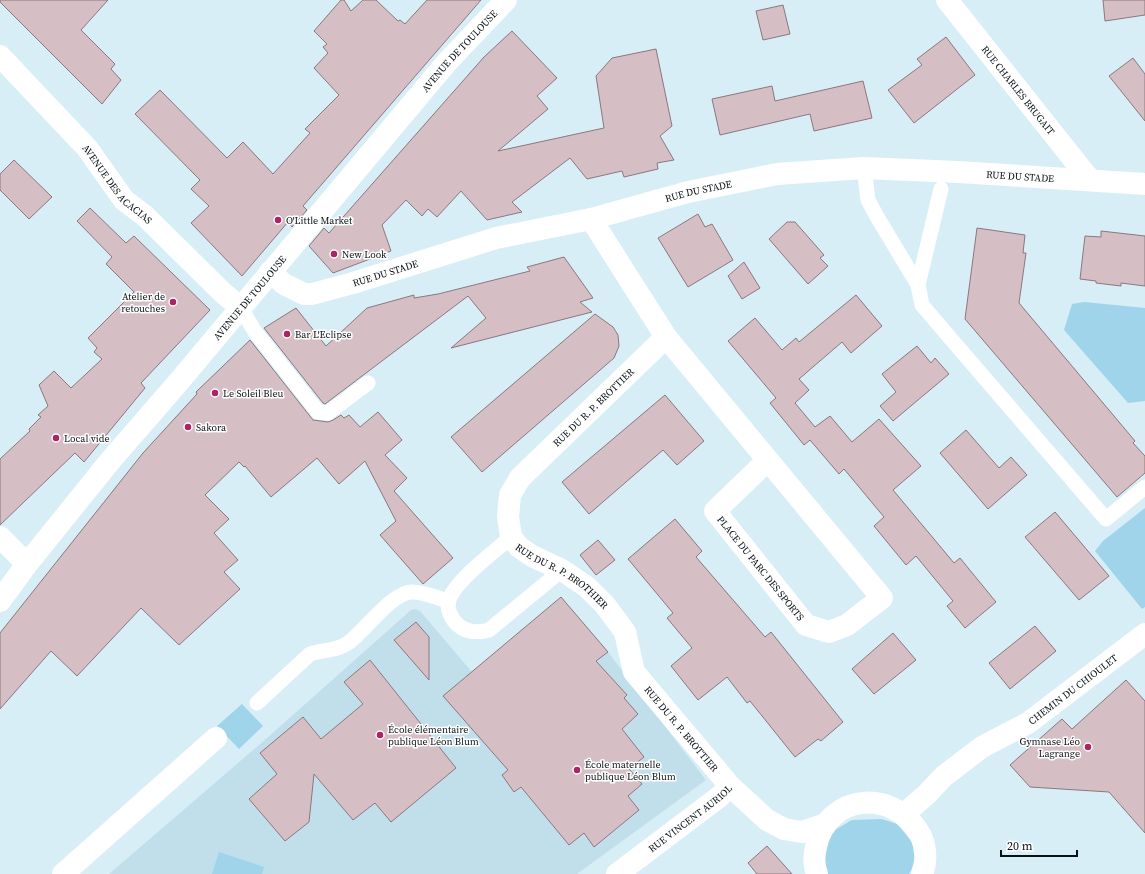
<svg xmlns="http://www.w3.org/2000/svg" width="1145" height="874" viewBox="0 0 1145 874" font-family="'Source Serif 4',serif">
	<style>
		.built { fill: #c1dfeb }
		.green { fill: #9fd4ea }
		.building { fill: #d5bfc5; stroke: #8c777d }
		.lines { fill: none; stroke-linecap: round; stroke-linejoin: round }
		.lane { stroke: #fff; stroke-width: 15 }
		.street { stroke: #fff; stroke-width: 22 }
		.secondary { stroke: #fff; stroke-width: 22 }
		.poi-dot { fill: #ad2363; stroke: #fff; stroke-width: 1.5 }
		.labels { text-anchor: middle; stroke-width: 3; stroke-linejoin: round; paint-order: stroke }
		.street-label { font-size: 10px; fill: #091114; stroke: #fff }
		.poi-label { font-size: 10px; fill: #091114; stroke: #fff; text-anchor: start }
	</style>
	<rect width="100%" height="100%" fill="#d7eef7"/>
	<path class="built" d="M 561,597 L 608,652 L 706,780 L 577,874 L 109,874 L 267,738 L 411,610 L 415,609 L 420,611 L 472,672 Z"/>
	<path class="green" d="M 1084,302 L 1145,308 L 1145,401 L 1128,403 L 1064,330 L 1072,304 Z
		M 1145,508 L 1145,607 L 1142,609 L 1095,551 L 1103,541 Z
		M 242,704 L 263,726 L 239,749 L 217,726 Z
		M 882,819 L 897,824 L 912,842 L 916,855 L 911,871 L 909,874 L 826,874 L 824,853 L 833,831 L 852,820 Z
		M 219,852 L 264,867 L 262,874 L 212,874 Z"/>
	<path class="building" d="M 0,0 L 108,0 L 81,30 L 115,64 L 111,69 L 121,80 L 102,104 L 0,2 Z
		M 341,0 L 344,0 L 351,11 L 363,0 L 376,0 L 398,21 L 400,20 L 405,24 L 427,0 L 481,0 L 303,206 L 307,210 L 292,227 L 288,222 L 242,276 L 191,223 L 209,206 L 191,189 L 200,180 L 135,114 L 160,90 L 227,158 L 243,142 L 273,174 L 310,133 L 305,129 L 339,95 L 314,68 L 328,53 L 323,47 L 327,44 L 314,31 Z
		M 1103,0 L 1145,0 L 1145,15 L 1105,21 Z
		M 783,5 L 790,34 L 763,40 L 756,11 Z
		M 512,31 L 557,78 L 537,96 L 548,109 L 498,151 L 604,128 L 596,76 L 612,58 L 656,49 L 672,126 L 660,136 L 674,160 L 657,163 L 658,169 L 624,177 L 622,171 L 587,179 L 570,158 L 512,202 L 522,212 L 487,220 L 461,191 L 437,217 L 428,209 L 422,216 L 406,200 L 382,225 L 391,251 L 333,273 L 309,246 L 324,228 L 329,233 L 484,57 Z
		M 946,37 L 975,75 L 914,123 L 888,90 L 922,65 L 917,59 Z
		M 1133,58 L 1145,74 L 1145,121 L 1109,76 Z
		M 863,81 L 872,118 L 814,131 L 810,114 L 720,135 L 712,99 L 772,86 L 775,101 Z
		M 14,160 L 52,197 L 29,219 L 0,190 L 0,174 Z
		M 90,208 L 126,243 L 134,236 L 210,310 L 141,383 L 145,388 L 84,462 L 75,453 L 0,525 L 0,459 L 30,431 L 29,429 L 41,417 L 38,415 L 48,406 L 39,385 L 54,371 L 71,388 L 102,359 L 94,352 L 97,348 L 88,338 L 134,292 L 106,264 L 112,257 L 77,221 Z
		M 698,214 L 705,227 L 712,224 L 733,260 L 688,287 L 658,238 Z
		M 787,222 L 795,222 L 824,255 L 820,258 L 828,266 L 808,284 L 769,239 Z
		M 977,228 L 1025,235 L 1023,253 L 1026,253 L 1019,303 L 1135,441 L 1133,443 L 1145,456 L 1145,473 L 1117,497 L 965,319 Z
		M 1101,231 L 1145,236 L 1145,286 L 1121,283 L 1121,286 L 1096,283 L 1096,281 L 1080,279 L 1085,236 L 1101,237 Z
		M 564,257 L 593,298 L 580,302 L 592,312 L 451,348 L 486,318 L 468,296 L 325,404 L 323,403 L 264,328 L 296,308 L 326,346 L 367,308 L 414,295 L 414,298 L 438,294 L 530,271 L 527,267 Z
		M 744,262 L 760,288 L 742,299 L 728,276 Z
		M 856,295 L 882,326 L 851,353 L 842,342 L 799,379 L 809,390 L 795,403 L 815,427 L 830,416 L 852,442 L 879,419 L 921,466 L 893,490 L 954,563 L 960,558 L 996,602 L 965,628 L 947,606 L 953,601 L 916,556 L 906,565 L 874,526 L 884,517 L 844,469 L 839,474 L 810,440 L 804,445 L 770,403 L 776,398 L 728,341 L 755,318 L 782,350 L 796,338 L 799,342 Z
		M 595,314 L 613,327 L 618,335 L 619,346 L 614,358 L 482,472 L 451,437 Z
		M 250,340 L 313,420 L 328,422 L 333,420 L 341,415 L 344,418 L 349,415 L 360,427 L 378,412 L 402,440 L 385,455 L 407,478 L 394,491 L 453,558 L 423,584 L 380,535 L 396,521 L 365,461 L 339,484 L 317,458 L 271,497 L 245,466 L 244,467 L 239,462 L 205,495 L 229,519 L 214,533 L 238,560 L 224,572 L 240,589 L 179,645 L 141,608 L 77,676 L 51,651 L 0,709 L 0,633 L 143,453 L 197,394 L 196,392 Z
		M 917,346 L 931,363 L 935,358 L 949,374 L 893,421 L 880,406 L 896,392 L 882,374 Z
		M 665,395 L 704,441 L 677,465 L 663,450 L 589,514 L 562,482 Z
		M 966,430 L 999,468 L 1011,457 L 1027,475 L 988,509 L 940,453 Z
		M 1055,512 L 1109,576 L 1079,600 L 1025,537 Z
		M 675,519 L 702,551 L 696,557 L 765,637 L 771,632 L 843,722 L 821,741 L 818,739 L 795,757 L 750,701 L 747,703 L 727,677 L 698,700 L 671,666 L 692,648 L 667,618 L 673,613 L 628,559 Z
		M 598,540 L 615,560 L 596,575 L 580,555 Z
		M 561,597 L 608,652 L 596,661 L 627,695 L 624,698 L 638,714 L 622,729 L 644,757 L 629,769 L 642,784 L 628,796 L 639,810 L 594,847 L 584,833 L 569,845 L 521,787 L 514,792 L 502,775 L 508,770 L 443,696 Z
		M 416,622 L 429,637 L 429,680 L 394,640 Z
		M 1035,626 L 1056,651 L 1010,689 L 989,663 Z
		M 893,633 L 916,660 L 874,694 L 852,669 Z
		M 370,660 L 456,768 L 391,822 L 375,803 L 353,820 L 314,774 L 309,822 L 285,841 L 249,799 L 277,774 L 260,753 L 303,717 L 321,739 L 363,704 L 344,682 Z
		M 1126,680 L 1145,701 L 1145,833 L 1109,792 L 1030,787 L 1010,765 L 1062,719 L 1072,729 Z
		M 767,846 L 792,874 L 757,874 L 748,863 Z"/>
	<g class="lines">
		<path class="lane" d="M 864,168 L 868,200 L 876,215 L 918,285 L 922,305 L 951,339 L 1106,519 L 1145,487
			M 918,285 L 941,189
			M 240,307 L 256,333 L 318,412 L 328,413 L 368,383
			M 511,537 C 495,551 455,581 449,600 C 446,608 451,619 458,625 C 467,633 478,633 489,630 L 562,570
			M 257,703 L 310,654 C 322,650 337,651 348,643 C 365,631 392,592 412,592 C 424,592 437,598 448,601"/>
		<g class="street">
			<path id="s1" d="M 947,0 L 1090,180"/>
			<path id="s2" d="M 0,56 L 87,148 L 124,200 L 145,216 L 223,293 L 240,307"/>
			<path d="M 591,219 L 666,337 L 882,598 L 847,625 L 829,632 L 806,625 L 715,511 L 767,461"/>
			<path id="s3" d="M 270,272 L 284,284 L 304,294 L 312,294 L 353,283 L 496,238 L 591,219 L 688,192 L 777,174 L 864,168 L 958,172 L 1145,184"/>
			<path id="s4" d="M 666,337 L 520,478 L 510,495 L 508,517 L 511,537 L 519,547 L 532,556 L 562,570 L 587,587 L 605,605 L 625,632 L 634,672 L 730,786 L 767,820 L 784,829 L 802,832 L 826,824"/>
			<path d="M 0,537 L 27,564 L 0,601"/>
			<path id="s5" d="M 904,814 L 926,795 L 944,776 L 982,747 L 1028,723 L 1145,634"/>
			<path d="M 63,874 L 216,738"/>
			<path id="s6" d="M 617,874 L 719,797 L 730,786"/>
			<path d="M 817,874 C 814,866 814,855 816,847 C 827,793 895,787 921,836 C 926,847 927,863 922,874"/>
		</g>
		<path class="secondary" id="s7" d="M 27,564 L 110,461 L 176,385 L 448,61 L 506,0"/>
	</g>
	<g class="poi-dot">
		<circle cx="278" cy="220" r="4"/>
		<circle cx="334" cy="254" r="4"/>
		<circle cx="173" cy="302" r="4"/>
		<circle cx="287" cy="334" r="4"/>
		<circle cx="215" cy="393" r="4"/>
		<circle cx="188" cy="427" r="4"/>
		<circle cx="56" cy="438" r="4"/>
		<circle cx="380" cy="735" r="4"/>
		<circle cx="1088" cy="747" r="4"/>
		<circle cx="577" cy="770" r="4"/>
	</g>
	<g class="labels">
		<g class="street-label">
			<text dy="4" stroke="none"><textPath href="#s7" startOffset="671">AVENUE DE TOULOUSE</textPath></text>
			<text dy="4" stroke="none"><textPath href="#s1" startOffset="115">RUE CHARLES BRUGAIT</textPath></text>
			<text dy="4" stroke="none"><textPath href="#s3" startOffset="773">RUE DU STADE</textPath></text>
			<text dy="4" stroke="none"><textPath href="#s2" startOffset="174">AVENUE DES ACACIAS</textPath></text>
			<text dy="4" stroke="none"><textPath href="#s3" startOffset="449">RUE DU STADE</textPath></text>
			<text dy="4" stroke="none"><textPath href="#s3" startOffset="125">RUE DU STADE</textPath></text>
			<text dy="4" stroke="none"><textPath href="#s7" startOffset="347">AVENUE DE TOULOUSE</textPath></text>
			<text transform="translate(593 407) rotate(-44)" y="4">RUE DU R. P. BROTTIER</text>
			<text transform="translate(761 568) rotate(51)" y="4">PLACE DU PARC DES SPORTS</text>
			<text dy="4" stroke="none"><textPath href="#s4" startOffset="330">RUE DU R. P. BROTHIER</textPath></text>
			<text dy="4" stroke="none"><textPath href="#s5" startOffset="211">CHEMIN DU CHIOULET</textPath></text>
			<text dy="4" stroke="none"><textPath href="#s4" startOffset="531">RUE DU R. P. BROTTIER</textPath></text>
			<text dy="4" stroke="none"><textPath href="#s6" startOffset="92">RUE VINCENT AURIOL</textPath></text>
		</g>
		<g class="poi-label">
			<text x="286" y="224">O'Little Market</text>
			<text x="342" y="258">New Look</text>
			<text x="165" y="300" text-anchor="end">Atelier de<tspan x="165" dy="12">retouches</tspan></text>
			<text x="295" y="338">Bar L'Eclipse</text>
			<text x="223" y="397">Le Soleil Bleu</text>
			<text x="196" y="431">Sakora</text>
			<text x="64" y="442">Local vide</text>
			<text x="388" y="733">École élémentaire<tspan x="388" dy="12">publique Léon Blum</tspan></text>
			<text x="1080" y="745" text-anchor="end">Gymnase Léo<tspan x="1080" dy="12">Lagrange</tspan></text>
			<text x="585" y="768">École maternelle<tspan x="585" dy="12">publique Léon Blum</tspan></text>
		</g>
	</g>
	<path d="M1001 850v6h76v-6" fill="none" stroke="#091114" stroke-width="2"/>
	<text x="1007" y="850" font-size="12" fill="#091114" stroke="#ffffff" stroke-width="3" paint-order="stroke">20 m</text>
</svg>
